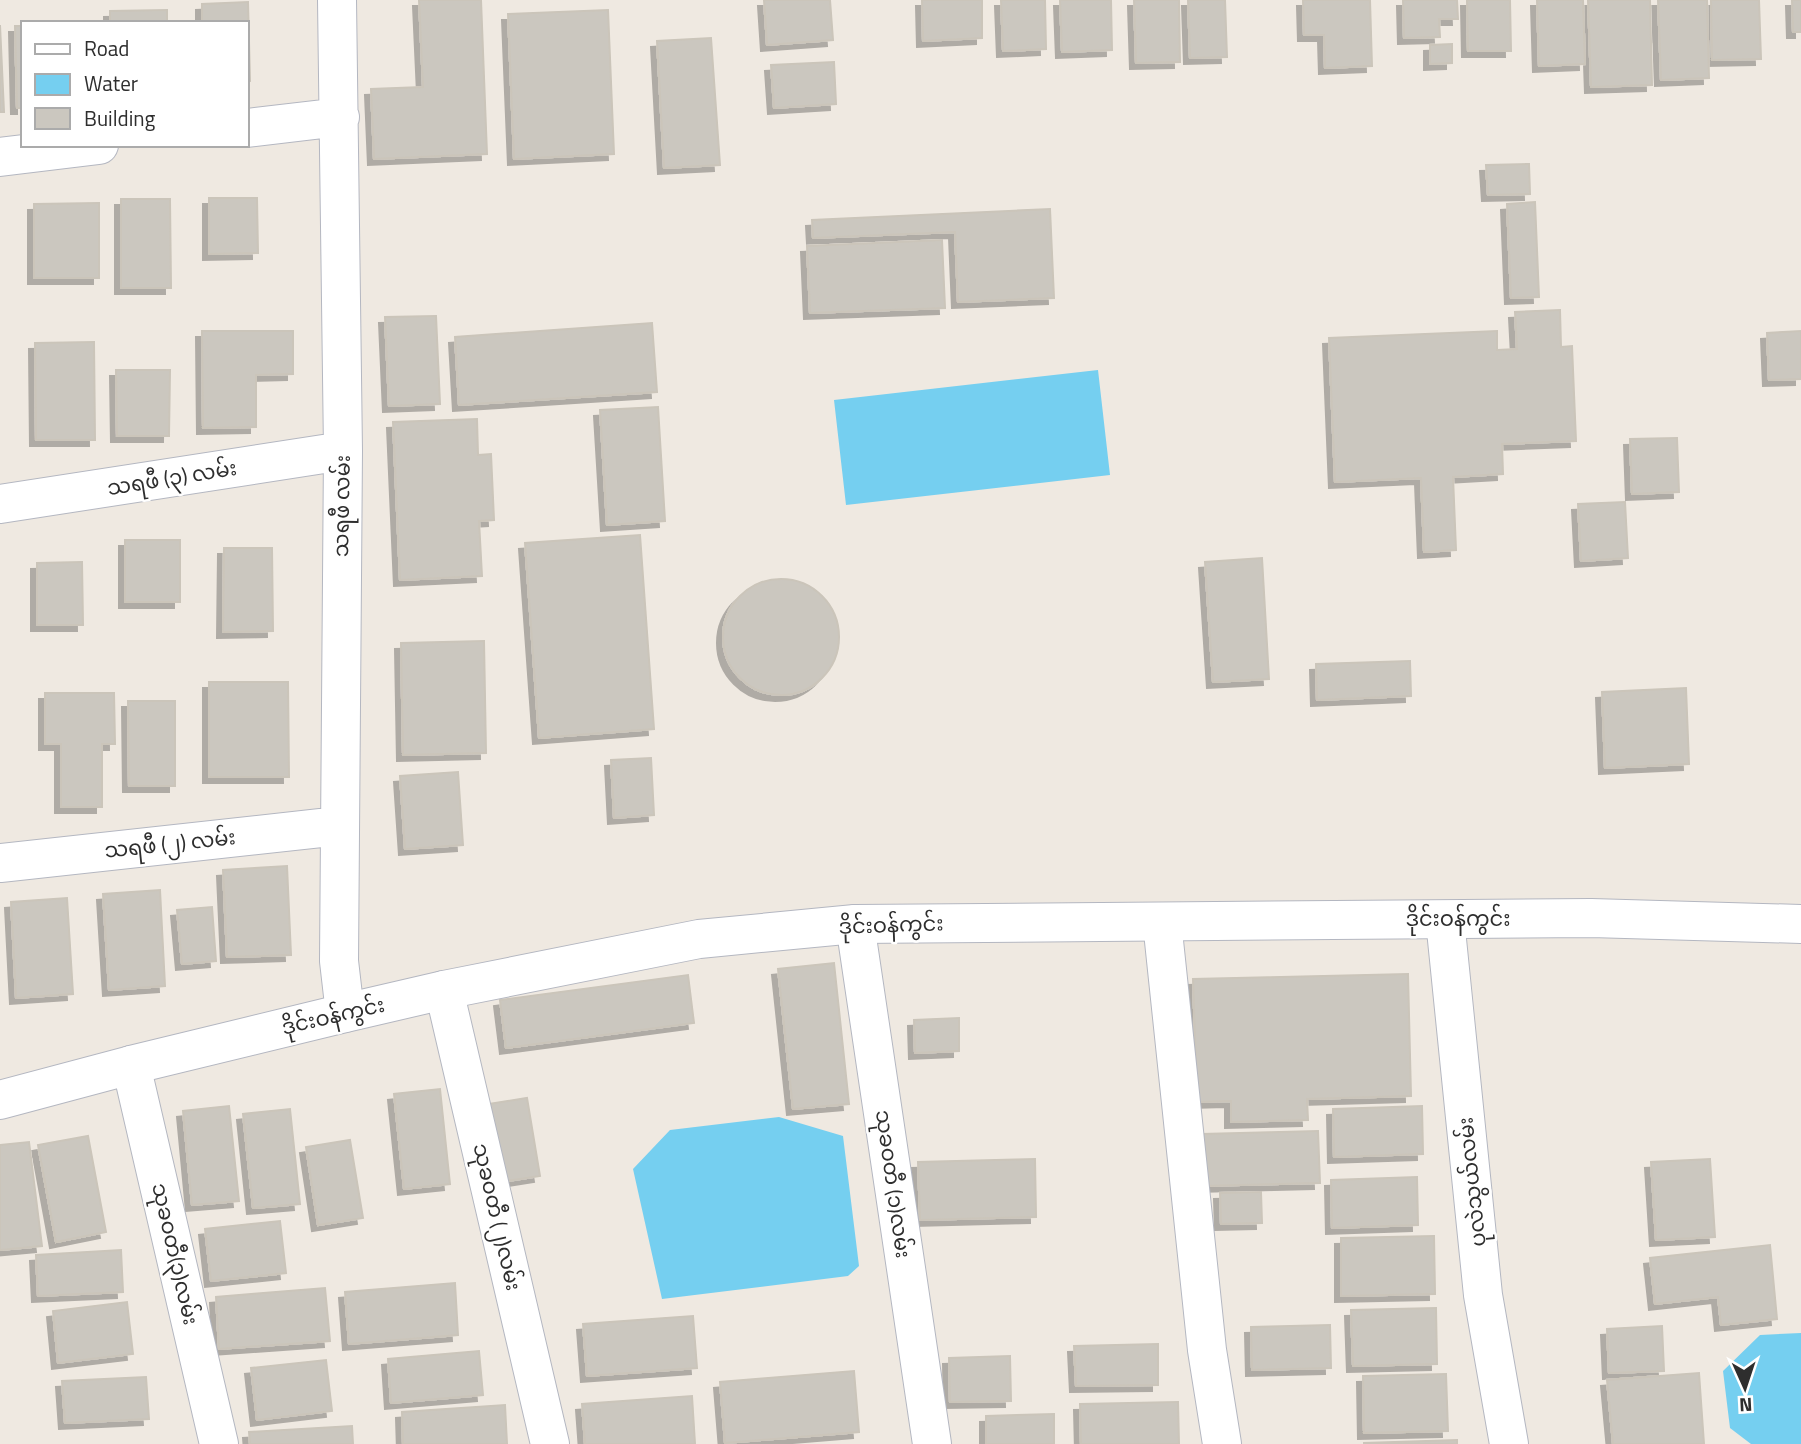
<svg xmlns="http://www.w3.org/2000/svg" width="1801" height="1444" viewBox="0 0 1801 1444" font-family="'Titillium Web','Noto Sans Myanmar',sans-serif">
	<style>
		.water { fill: #75cff0 }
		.building { fill: #cbc7bf; stroke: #cbc5ba; stroke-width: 2; filter: url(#shadow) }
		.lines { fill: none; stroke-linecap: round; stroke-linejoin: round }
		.minor-casing { stroke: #b4b7c1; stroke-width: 40 }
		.tertiary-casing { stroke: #b4b7c1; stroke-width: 40 }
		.minor { stroke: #fff; stroke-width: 38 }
		.tertiary { stroke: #fff; stroke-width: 38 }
		.labels { text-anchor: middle; stroke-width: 5; stroke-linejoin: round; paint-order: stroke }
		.street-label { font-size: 21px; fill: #2e2e2e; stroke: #fff }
	</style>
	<defs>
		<filter id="shadow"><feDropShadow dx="-6" dy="6" stdDeviation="0" flood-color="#0004"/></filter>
	</defs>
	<rect width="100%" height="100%" fill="#efe9e1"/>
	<path class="water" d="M 1098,370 L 1110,475 L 846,505 L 834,400 Z
		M 779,1117 L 843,1136 L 859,1266 L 848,1276 L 662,1299 L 633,1169 L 670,1130 Z
		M 1801,1333 L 1801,1444 L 1751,1444 L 1730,1428 L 1723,1371 L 1760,1335 Z"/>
	<path class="building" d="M 419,0 L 481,0 L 487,154 L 374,159 L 371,89 L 423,87 Z
		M 764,0 L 830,0 L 833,40 L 767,45 Z
		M 922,0 L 982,0 L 982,38 L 923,41 Z
		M 1001,0 L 1045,0 L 1046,49 L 1003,51 Z
		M 1060,0 L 1111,0 L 1112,50 L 1062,52 Z
		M 1134,0 L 1179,0 L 1180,62 L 1136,63 Z
		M 1188,0 L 1225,0 L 1227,57 L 1190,58 Z
		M 1303,0 L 1370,0 L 1372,66 L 1325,68 L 1324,35 L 1304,35 Z
		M 1403,0 L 1457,0 L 1458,19 L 1439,19 L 1440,37 L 1404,38 Z
		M 1467,0 L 1510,0 L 1511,51 L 1468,51 Z
		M 1537,0 L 1583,0 L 1585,64 L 1539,66 Z
		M 1588,0 L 1650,0 L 1652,85 L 1591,87 Z
		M 1658,0 L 1707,0 L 1709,78 L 1661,80 Z
		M 1711,0 L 1759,0 L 1761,59 L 1712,60 Z
		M 1792,0 L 1801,0 L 1801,32 L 1793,32 Z
		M 248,2 L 250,81 L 247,82 L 247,23 L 202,23 L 202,4 Z
		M 167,10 L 167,23 L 110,23 L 110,11 Z
		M 608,10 L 614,154 L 514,159 L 508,14 Z
		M 0,25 L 4,112 L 0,112 Z
		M 15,26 L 23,26 L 23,108 L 17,108 Z
		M 711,38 L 720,165 L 664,168 L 657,41 Z
		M 1452,44 L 1452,63 L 1430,64 L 1430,45 Z
		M 834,62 L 836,104 L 774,108 L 771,65 Z
		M 1529,164 L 1530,194 L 1488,195 L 1486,165 Z
		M 209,198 L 257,198 L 258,253 L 209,254 Z
		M 121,199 L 170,199 L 171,288 L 121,288 Z
		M 1535,202 L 1539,297 L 1511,298 L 1507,204 Z
		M 99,203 L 99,278 L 34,278 L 34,204 Z
		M 1050,209 L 1054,298 L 958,302 L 955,232 L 813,238 L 812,220 Z
		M 942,240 L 945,308 L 810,313 L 807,246 Z
		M 1560,310 L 1561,347 L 1572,346 L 1576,441 L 1502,444 L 1503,474 L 1453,477 L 1456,550 L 1424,552 L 1421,478 L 1335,482 L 1329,338 L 1497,331 L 1497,350 L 1517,349 L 1515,312 Z
		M 436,316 L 440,404 L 389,406 L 385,317 Z
		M 652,323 L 657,392 L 459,405 L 455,337 Z
		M 202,331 L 293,331 L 293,374 L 256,375 L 256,427 L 203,428 Z
		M 1801,331 L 1801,379 L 1769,380 L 1767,333 Z
		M 94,342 L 95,440 L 36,440 L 35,343 Z
		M 116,370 L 170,370 L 169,436 L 117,436 Z
		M 658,407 L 665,521 L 607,525 L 600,410 Z
		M 477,419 L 478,455 L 491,454 L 494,520 L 479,521 L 482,576 L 400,580 L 393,422 Z
		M 1677,438 L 1679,492 L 1632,494 L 1630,439 Z
		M 1625,502 L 1628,558 L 1581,561 L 1578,504 Z
		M 640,535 L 654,729 L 539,738 L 525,543 Z
		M 125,540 L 180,540 L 180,602 L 125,602 Z
		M 224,548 L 272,548 L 273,631 L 223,632 Z
		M 1262,558 L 1269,679 L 1213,682 L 1205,562 Z
		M 82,562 L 83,625 L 37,625 L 37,563 Z
		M723 637a58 58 0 1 1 116 0a58 58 0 1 1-116 0Z
		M 484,641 L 486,753 L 403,755 L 401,643 Z
		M 1410,661 L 1411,696 L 1317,700 L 1316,664 Z
		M 209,682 L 288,682 L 289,777 L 209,777 Z
		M 1686,688 L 1689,764 L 1605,768 L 1602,692 Z
		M 45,693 L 114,693 L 115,744 L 102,744 L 102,807 L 61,807 L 61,744 L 45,744 Z
		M 128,701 L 175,701 L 175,786 L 129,786 Z
		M 651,758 L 654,815 L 614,818 L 611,760 Z
		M 458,772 L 463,845 L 405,849 L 400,776 Z
		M 287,866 L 291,955 L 227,957 L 223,870 Z
		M 160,890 L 165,986 L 109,990 L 103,894 Z
		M 67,898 L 73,994 L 16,998 L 11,902 Z
		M 212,907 L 216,961 L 182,964 L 177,910 Z
		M 834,963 L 849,1104 L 793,1109 L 778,969 Z
		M 1408,974 L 1411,1096 L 1307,1099 L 1308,1120 L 1231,1122 L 1231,1101 L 1197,1102 L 1193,979 Z
		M 688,975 L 694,1023 L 506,1048 L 500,1000 Z
		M 959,1018 L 959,1051 L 915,1053 L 914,1020 Z
		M 440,1089 L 450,1184 L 404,1189 L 394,1094 Z
		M 527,1098 L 540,1176 L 494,1183 L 482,1105 Z
		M 229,1106 L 239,1201 L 192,1205 L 183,1111 Z
		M 1422,1106 L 1423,1154 L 1334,1157 L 1333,1109 Z
		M 290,1109 L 300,1204 L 253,1208 L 243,1114 Z
		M 1318,1131 L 1320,1183 L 1203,1186 L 1202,1134 Z
		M 88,1136 L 106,1232 L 56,1242 L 38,1145 Z
		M 350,1140 L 363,1218 L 318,1225 L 306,1147 Z
		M 29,1142 L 42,1246 L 0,1250 L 0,1145 Z
		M 1035,1159 L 1036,1217 L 920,1220 L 918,1162 Z
		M 1710,1159 L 1715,1237 L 1656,1240 L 1651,1162 Z
		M 1417,1177 L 1418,1225 L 1332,1228 L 1331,1180 Z
		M 1261,1192 L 1262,1223 L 1221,1224 L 1220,1193 Z
		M 280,1221 L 286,1273 L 211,1281 L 205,1229 Z
		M 1434,1236 L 1435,1294 L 1341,1296 L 1341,1238 Z
		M 1770,1245 L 1777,1319 L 1721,1325 L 1718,1297 L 1655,1304 L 1650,1258 Z
		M 121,1250 L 123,1292 L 38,1296 L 36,1255 Z
		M 455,1283 L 458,1335 L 349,1344 L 345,1292 Z
		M 325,1288 L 330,1341 L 219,1349 L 216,1297 Z
		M 127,1302 L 133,1354 L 58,1363 L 53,1311 Z
		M 1436,1308 L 1437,1364 L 1353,1366 L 1351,1310 Z
		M 693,1316 L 697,1368 L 587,1376 L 583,1324 Z
		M 1330,1325 L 1331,1368 L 1252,1370 L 1251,1327 Z
		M 1662,1326 L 1664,1371 L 1609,1373 L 1607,1329 Z
		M 1158,1344 L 1158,1385 L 1076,1386 L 1074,1346 Z
		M 479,1351 L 483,1395 L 391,1403 L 388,1359 Z
		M 1010,1356 L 1011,1401 L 950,1402 L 949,1358 Z
		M 326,1360 L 332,1411 L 257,1420 L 251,1368 Z
		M 854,1371 L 859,1432 L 725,1443 L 720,1382 Z
		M 1699,1373 L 1704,1444 L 1613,1444 L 1607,1380 Z
		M 1446,1374 L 1448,1431 L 1364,1433 L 1363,1376 Z
		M 146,1377 L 149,1419 L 65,1423 L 62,1381 Z
		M 692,1396 L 695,1444 L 585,1444 L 582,1404 Z
		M 1178,1402 L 1179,1444 L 1081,1444 L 1080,1404 Z
		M 505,1405 L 507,1444 L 403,1444 L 402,1412 Z
		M 1054,1414 L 1054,1444 L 986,1444 L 986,1416 Z
		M 352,1426 L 353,1444 L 250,1444 L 249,1432 Z
		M 1457,1440 L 1457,1444 L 1364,1444 L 1364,1443 Z"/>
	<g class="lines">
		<g class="minor-casing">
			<path id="minor" d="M 337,0 L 343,451 L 339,961 L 345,1013
				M 247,128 L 340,117
				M 0,157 L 99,145
				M 0,504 L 343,451
				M 0,863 L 339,826
				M 1445,920 L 1483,1295 L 1509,1444
				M 1162,922 L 1207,1350 L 1222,1444
				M 855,924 L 932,1444
				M 444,990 L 550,1444
				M 131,1065 L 219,1444"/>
		</g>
		<g class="tertiary-casing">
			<path id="tertiary" d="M 0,1100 L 131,1065 L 345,1013 L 444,990 L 699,939 L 855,924 L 1591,918 L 1801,924"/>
		</g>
		<use href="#minor" class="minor"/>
		<use href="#tertiary" class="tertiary"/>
	</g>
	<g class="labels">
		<g class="street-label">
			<text transform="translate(172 478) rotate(-9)" y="7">သရဖီ (၃) လမ်း</text>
			<text transform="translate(342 506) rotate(-89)" y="7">သရဖီ လမ်း</text>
			<text transform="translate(170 844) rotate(-6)" y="7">သရဖီ (၂) လမ်း</text>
			<text x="1458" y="926">ဒိုင်းဝန်ကွင်း</text>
			<text transform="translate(891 925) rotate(-2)" y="7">ဒိုင်းဝန်ကွင်း</text>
			<text transform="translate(333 1016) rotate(-13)" y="7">ဒိုင်းဝန်ကွင်း</text>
			<text transform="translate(1472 1182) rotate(-96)" y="7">ပုလဲသွယ်လမ်း</text>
			<text transform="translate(893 1184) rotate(82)" y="7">သုခဝတီ (၁)လမ်း</text>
			<text transform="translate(497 1217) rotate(77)" y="7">သုခဝတီ (၂)လမ်း</text>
			<text transform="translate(175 1254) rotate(77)" y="7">သုခဝတီ(၃)လမ်း</text>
		</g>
	</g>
	<rect x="21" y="21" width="228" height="126" fill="#ffffff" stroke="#ababab" stroke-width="2"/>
	<rect x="35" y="44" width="35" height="10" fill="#ffffff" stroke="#ababab" stroke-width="2"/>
	<text x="84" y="56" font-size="21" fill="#2e2e2e">Road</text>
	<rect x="35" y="74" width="35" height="21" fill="#75cff0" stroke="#ababab" stroke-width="2"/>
	<text x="84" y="91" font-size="21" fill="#2e2e2e">Water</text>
	<rect x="35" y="108" width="35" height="21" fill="#cbc7bf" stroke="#ababab" stroke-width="2"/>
	<text x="84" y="126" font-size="21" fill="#2e2e2e">Building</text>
	<g transform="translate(1745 1388) rotate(177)" stroke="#ffffff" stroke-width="5" paint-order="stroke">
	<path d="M0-5L12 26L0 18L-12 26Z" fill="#2e2e2e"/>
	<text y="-10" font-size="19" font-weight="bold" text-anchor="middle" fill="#2e2e2e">N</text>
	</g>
</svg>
